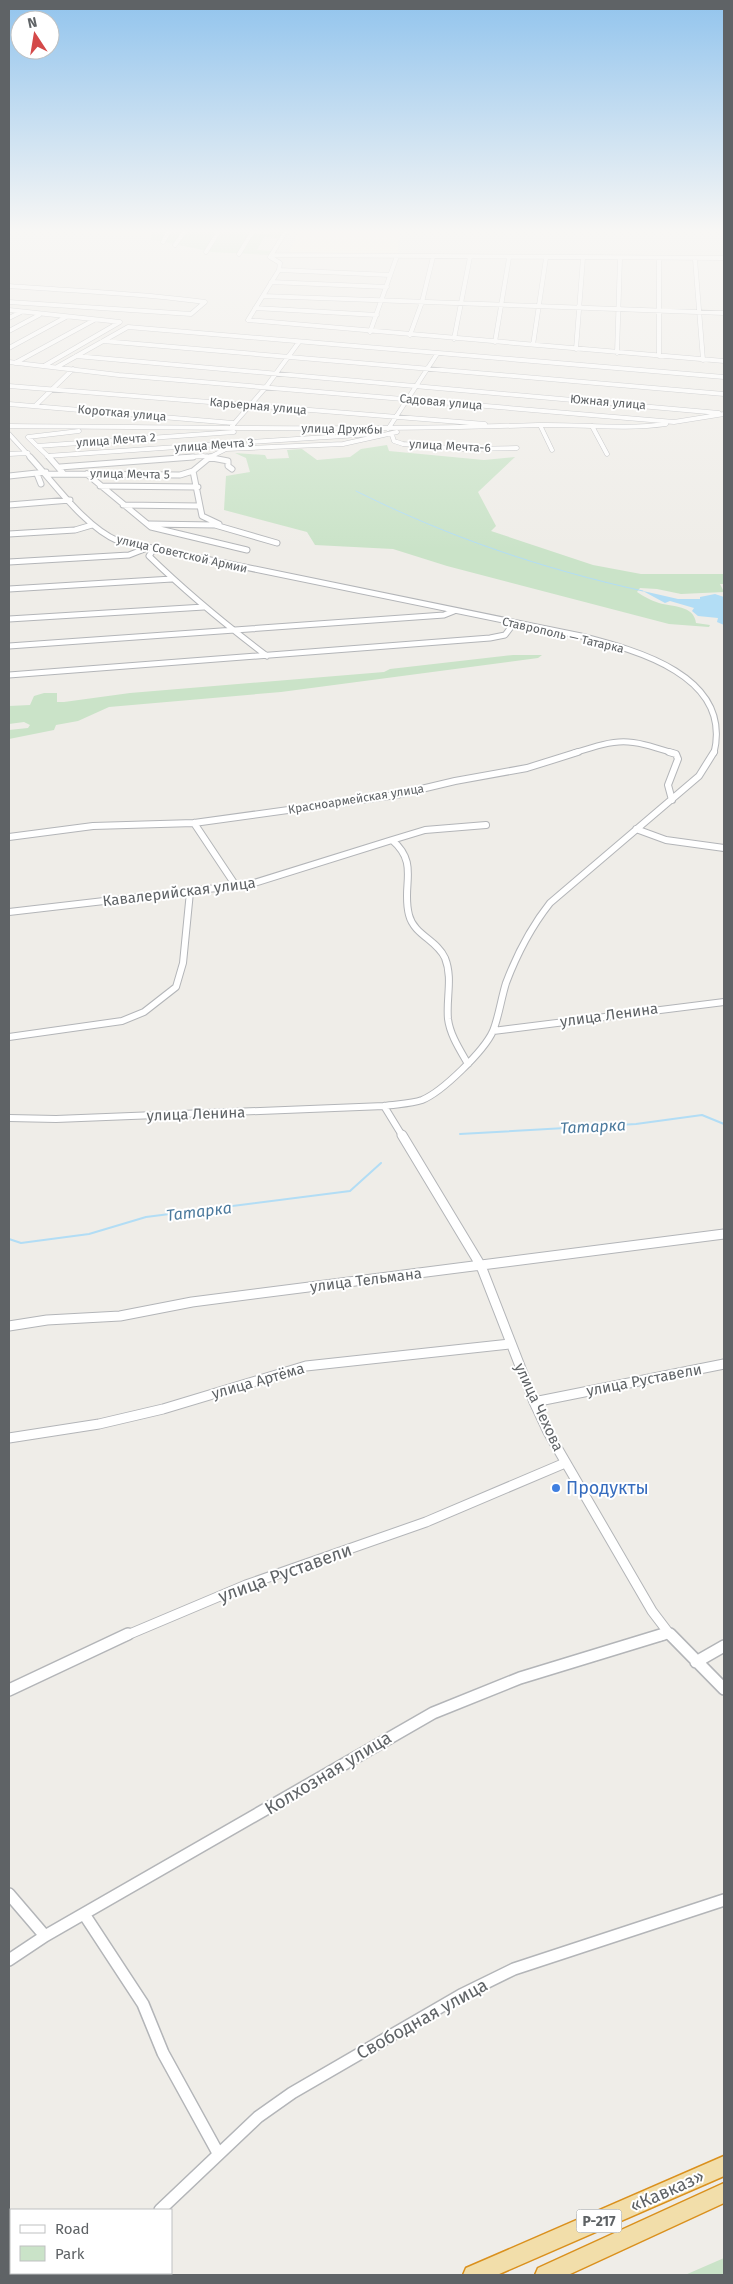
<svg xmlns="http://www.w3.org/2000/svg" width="733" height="2284" viewBox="0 0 733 2284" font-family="'Fira Sans',sans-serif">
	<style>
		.commercial { fill: #faf3e2 }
		.green { fill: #cae3c8 }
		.water { fill: #b2ddf5 }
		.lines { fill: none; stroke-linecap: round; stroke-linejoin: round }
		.stream-far1 { stroke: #b2ddf5; stroke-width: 1 }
		.stream { stroke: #b2ddf5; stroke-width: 2 }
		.minor-far4-casing { stroke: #b3b5b8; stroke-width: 5 }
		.minor-far3-casing { stroke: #b3b5b8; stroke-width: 7 }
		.minor-far2-casing { stroke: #b3b5b8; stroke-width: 8 }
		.minor-far1-casing { stroke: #b3b5b8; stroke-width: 11 }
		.minor-casing { stroke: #b3b5b8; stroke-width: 14 }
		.trunk-casing { stroke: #da901d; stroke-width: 3 }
		.minor-far4 { stroke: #fff; stroke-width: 4 }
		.minor-far3 { stroke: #fff; stroke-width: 5 }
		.minor-far2 { stroke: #fff; stroke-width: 6 }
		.minor-far1 { stroke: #fff; stroke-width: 9 }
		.minor { stroke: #fff; stroke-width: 11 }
		.trunk { fill: #f2deaa; fill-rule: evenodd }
		.shop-dot { fill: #3f7fe0; stroke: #fff; stroke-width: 2 }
		.labels { text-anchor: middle; stroke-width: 4; stroke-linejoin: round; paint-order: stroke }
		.far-street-label { font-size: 12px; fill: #5f6366; stroke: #fff }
		.shield { fill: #fff; stroke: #8f9294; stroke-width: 1 }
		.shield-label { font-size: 14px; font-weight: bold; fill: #5f6366 }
		.street-label { font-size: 15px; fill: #5f6366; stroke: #fff }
		.water-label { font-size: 16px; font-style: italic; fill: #4c7a9d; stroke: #fff }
		.near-shop-label { font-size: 18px; fill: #366cbe; stroke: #fff; text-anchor: start }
		.near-street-label { font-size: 18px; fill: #5f6366; stroke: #fff }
	</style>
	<rect width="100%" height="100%" fill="#efede8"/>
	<path class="commercial" d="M 51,231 L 152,231 L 151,237 Z
		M 299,231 L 399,231 L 398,254 L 288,254 Z"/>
	<path class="green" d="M 152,231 L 252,231 L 251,233 L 267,234 L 269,231 L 284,231 L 280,238 L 264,237 L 257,250 L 272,251 L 269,255 L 212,252 L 150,239 Z
		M 387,445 L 389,451 L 484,460 L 515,457 L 478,492 L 496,526 L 491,531 L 593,565 L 641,574 L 724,574 L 724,584 L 720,584 L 724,592 L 681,594 L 657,589 L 640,588 L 637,592 C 643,596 652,601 659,603 C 672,607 694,605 696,623 L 710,625 L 709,627 L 669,624 L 447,566 L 393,549 L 315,545 L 307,532 L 224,510 L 226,476 L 250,472 L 246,458 L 235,453 L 265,455 L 267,459 L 289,458 L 287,450 L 302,449 L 317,460 L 350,457 L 361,449 Z
		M 513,655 L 542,655 L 538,658 L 281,692 L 109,707 L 78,721 L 56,725 L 54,730 L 9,739 L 9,730 L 28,728 L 30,725 L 24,722 L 9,724 L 9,706 L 30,705 L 34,696 L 44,693 L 57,693 L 57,702 L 64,702 L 130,693 L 384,672 L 390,669 Z
		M 724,2258 L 724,2275 L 685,2275 Z"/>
	<path class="water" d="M 643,591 L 678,599 L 700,599 L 700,597 L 715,594 L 724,597 L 724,625 L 717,622 L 718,618 L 698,616 L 692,611 L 694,608 L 670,601 L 665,603 Z"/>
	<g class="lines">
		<path class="stream-far1" d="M 356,491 C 448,537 543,569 643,591"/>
		<path class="stream" d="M 460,1134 L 636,1124 L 702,1115 L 724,1124
			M 9,1239 L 21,1243 L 89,1234 L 146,1217 L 350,1191 L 381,1163"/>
		<g class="minor-far4-casing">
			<path id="minor-far4" d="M 286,231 L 270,257 L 280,263 L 279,270 L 248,320 L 724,361
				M 163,242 L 169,231
				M 175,245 L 185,231
				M 206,252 L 219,231
				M 239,254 L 253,231
				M 271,255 L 724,258
				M 659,259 L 659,356
				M 695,259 L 703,360
				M 279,270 L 390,275
				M 271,282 L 387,287
				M 9,286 C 74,291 141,293 205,302 L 191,314 L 9,302
				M 263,296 L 724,313
				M 255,308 L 377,315
				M 9,310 L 120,322 L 44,366
				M 9,318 L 21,312
				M 9,331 L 39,315
				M 370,332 L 397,256
				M 410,335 L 422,302 L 433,257
				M 454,339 L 470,257
				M 103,341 L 724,394
				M 495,342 L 509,258
				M 533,345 L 546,258
				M 9,348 L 66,317
				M 576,349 L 583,258
				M 617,353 L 620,258
				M 76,356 L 719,413
				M 9,362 L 119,375 L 674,422 L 724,414
				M 15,363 L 94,320
				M 57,367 L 128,327 L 724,377
				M 9,386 L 485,424
				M 9,404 L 233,423
				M 35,406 L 73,369
				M 540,425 L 552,450
				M 9,426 C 185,427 362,431 538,425 C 581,424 623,430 666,424
				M 232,426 L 266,387 L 299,342
				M 592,426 L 607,454
				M 388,429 L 437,354
				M 9,434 L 31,458
				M 389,434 L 392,435 L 394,441 L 403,444 L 462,449 L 517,448
				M 249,442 L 374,434
				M 37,446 L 28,437 L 79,431
				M 9,454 L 28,453
				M 47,456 L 235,443
				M 50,458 L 37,446 L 234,432
				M 177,458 L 203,456 L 213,458
				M 208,458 L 226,449 L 343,444 L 397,432"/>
		</g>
		<g class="minor-far3-casing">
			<path id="minor-far3" d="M 30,457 C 55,484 85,527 118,541 L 581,636 C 635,650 733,675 714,753
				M 49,457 L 63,473
				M 207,457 L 228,461 L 228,466 L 232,469
				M 60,467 L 193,457
				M 193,471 L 202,516 L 219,524
				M 37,474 L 41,484
				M 48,474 L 180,475 L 193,471 L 210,457
				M 87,474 L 151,527 L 247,550
				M 9,476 L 46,472
				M 100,486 L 198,487
				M 9,505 L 70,500
				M 123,505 L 200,506
				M 149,524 L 215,525 L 277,543
				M 9,534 L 75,530 L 92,525
				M 153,550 L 149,556 C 186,592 226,625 267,656
				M 9,562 L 129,555 L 147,548
				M 9,589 L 172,579
				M 9,619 L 204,607
				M 9,646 L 444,615 L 454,611
				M 9,675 L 490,638 L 505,635 L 514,623
				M 574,753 C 621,738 626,738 673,753"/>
		</g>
		<g class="minor-far2-casing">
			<path id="minor-far2" d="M 669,752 L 676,754 L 678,759 L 668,785 L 672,800
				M 194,823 L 236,886
				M 636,829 L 666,840 L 724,848
				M 9,837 L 93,826 L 194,823 L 396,795 L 455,781 L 527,768 L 578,752
				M 392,840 L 425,830 L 486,825
				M 9,912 L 251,884 L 392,840 C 420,864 401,885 409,915 C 414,935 437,940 445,958 C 453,978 446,998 448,1019 C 450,1035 460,1050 468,1064
				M 493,1031 L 724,1002
				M 9,1037 L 122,1021 L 144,1012 L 176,987 L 183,963 L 190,892
				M 384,1106 L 403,1137
				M 9,1118 L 56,1119 L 384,1106 C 396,1104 411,1104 422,1100 C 442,1092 484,1051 493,1031 C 499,1016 501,999 506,983 C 517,954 531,927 550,903 L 699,776 L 714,752"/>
		</g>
		<g class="minor-far1-casing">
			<path id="minor-far1" d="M 402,1135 L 481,1266 L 534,1402 L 548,1432 L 652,1611 L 671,1636
				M 9,1326 L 47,1320 L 120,1316 L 192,1302 L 724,1234
				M 534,1402 L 724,1364
				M 9,1438 L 99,1424 L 163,1409 L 306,1366 L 510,1344
				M 125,1636 L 246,1585 L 426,1522 L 565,1463
				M 660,1636 L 669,1633"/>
		</g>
		<g class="minor-casing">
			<path id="minor" d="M 670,1634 L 724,1689
				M 696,1662 L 724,1646
				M 9,1690 L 128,1634
				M 9,1894 L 45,1936
				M 84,1914 L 143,2004 L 163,2053 L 218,2153
				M 9,1960 L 45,1936 L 433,1713 L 520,1678 L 664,1634
				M 160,2210 L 258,2117 L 292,2093 L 461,1995 L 514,1969 L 724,1900
				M 92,2275 L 95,2273"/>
		</g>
		<g class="trunk-casing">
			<path id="trunk" d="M 724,2156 L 724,2176 L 497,2275 L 463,2275 L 466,2268 Z
				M 724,2183 L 724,2203 L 568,2275 L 535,2275 L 538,2268 Z"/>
		</g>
		<use href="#minor-far4" class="minor-far4"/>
		<use href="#minor-far3" class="minor-far3"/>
		<use href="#minor-far2" class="minor-far2"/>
		<use href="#minor-far1" class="minor-far1"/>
		<use href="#minor" class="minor"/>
		<use href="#trunk" class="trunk"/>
	</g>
	<linearGradient id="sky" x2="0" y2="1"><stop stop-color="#92c4ed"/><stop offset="0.42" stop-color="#f8f7f5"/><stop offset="1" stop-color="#f8f7f5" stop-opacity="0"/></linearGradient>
	<rect width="733" height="550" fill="url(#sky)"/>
	<circle class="shop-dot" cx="556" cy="1488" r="5"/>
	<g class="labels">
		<g class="far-street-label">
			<text transform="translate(441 402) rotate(5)" y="4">Садовая улица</text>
			<text transform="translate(608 402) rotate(5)" y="4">Южная улица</text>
			<text transform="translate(258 406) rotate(5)" y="4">Карьерная улица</text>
			<text transform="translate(122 413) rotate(5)" y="4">Короткая улица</text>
			<text transform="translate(342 429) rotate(1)" y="4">улица Дружбы</text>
			<text transform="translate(116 440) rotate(-4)" y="4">улица Мечта 2</text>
			<text transform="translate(214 445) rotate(-4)" y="4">улица Мечта 3</text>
			<text transform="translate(450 446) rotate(3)" y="4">улица Мечта-6</text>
			<text transform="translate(130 474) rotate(1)" y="4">улица Мечта 5</text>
			<text transform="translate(182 554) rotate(13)" y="4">улица Советской Армии</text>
			<text transform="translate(563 635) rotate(13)" y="4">Ставрополь — Татарка</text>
			<text transform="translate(356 799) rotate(-9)" y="4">Красноармейская улица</text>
		</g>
		<rect class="shield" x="576.5" y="2209.5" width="45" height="23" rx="4"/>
		<g class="shield-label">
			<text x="599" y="2226">Р-217</text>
		</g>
		<g class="street-label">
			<text transform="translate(179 892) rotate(-7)" y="5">Кавалерийская улица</text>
			<text transform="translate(609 1015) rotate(-8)" y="5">улица Ленина</text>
			<text transform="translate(196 1114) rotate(-2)" y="5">улица Ленина</text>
			<text transform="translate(366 1280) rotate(-7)" y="5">улица Тельмана</text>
			<text transform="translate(644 1380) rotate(-11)" y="5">улица Руставели</text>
			<text transform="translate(258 1381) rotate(-16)" y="5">улица Артёма</text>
			<text transform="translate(539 1407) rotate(65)" y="5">улица Чехова</text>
		</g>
		<g class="water-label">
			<text transform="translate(593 1126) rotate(-3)" y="6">Татарка</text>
			<text transform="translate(199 1211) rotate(-7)" y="6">Татарка</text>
		</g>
		<g class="near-shop-label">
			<text x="566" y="1494">Продукты</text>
		</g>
		<g class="near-street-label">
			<text transform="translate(285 1573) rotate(-20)" y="6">улица Руставели</text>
			<text transform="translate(328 1773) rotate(-31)" y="6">Колхозная улица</text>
			<text transform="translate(422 2019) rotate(-29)" y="6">Свободная улица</text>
			<text transform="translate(667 2191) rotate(-24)" y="6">«Кавказ»</text>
		</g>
	</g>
	<rect width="733" height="2284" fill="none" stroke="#5f6366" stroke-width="20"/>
	<rect x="10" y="2209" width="162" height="65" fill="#ffffff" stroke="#bfc1c2"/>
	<rect x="20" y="2225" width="25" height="8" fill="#ffffff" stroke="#bfc1c2"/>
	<text x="55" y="2234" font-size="15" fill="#5f6366">Road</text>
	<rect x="20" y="2246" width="25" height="15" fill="#cae3c8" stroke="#bfc1c2"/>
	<text x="55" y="2259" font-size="15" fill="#5f6366">Park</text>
	<g transform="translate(35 35) rotate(348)"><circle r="24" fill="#ffffff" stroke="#bfc1c2"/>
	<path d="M0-4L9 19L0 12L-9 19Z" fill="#d44949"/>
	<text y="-8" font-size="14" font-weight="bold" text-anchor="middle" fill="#5f6366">N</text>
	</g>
</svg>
